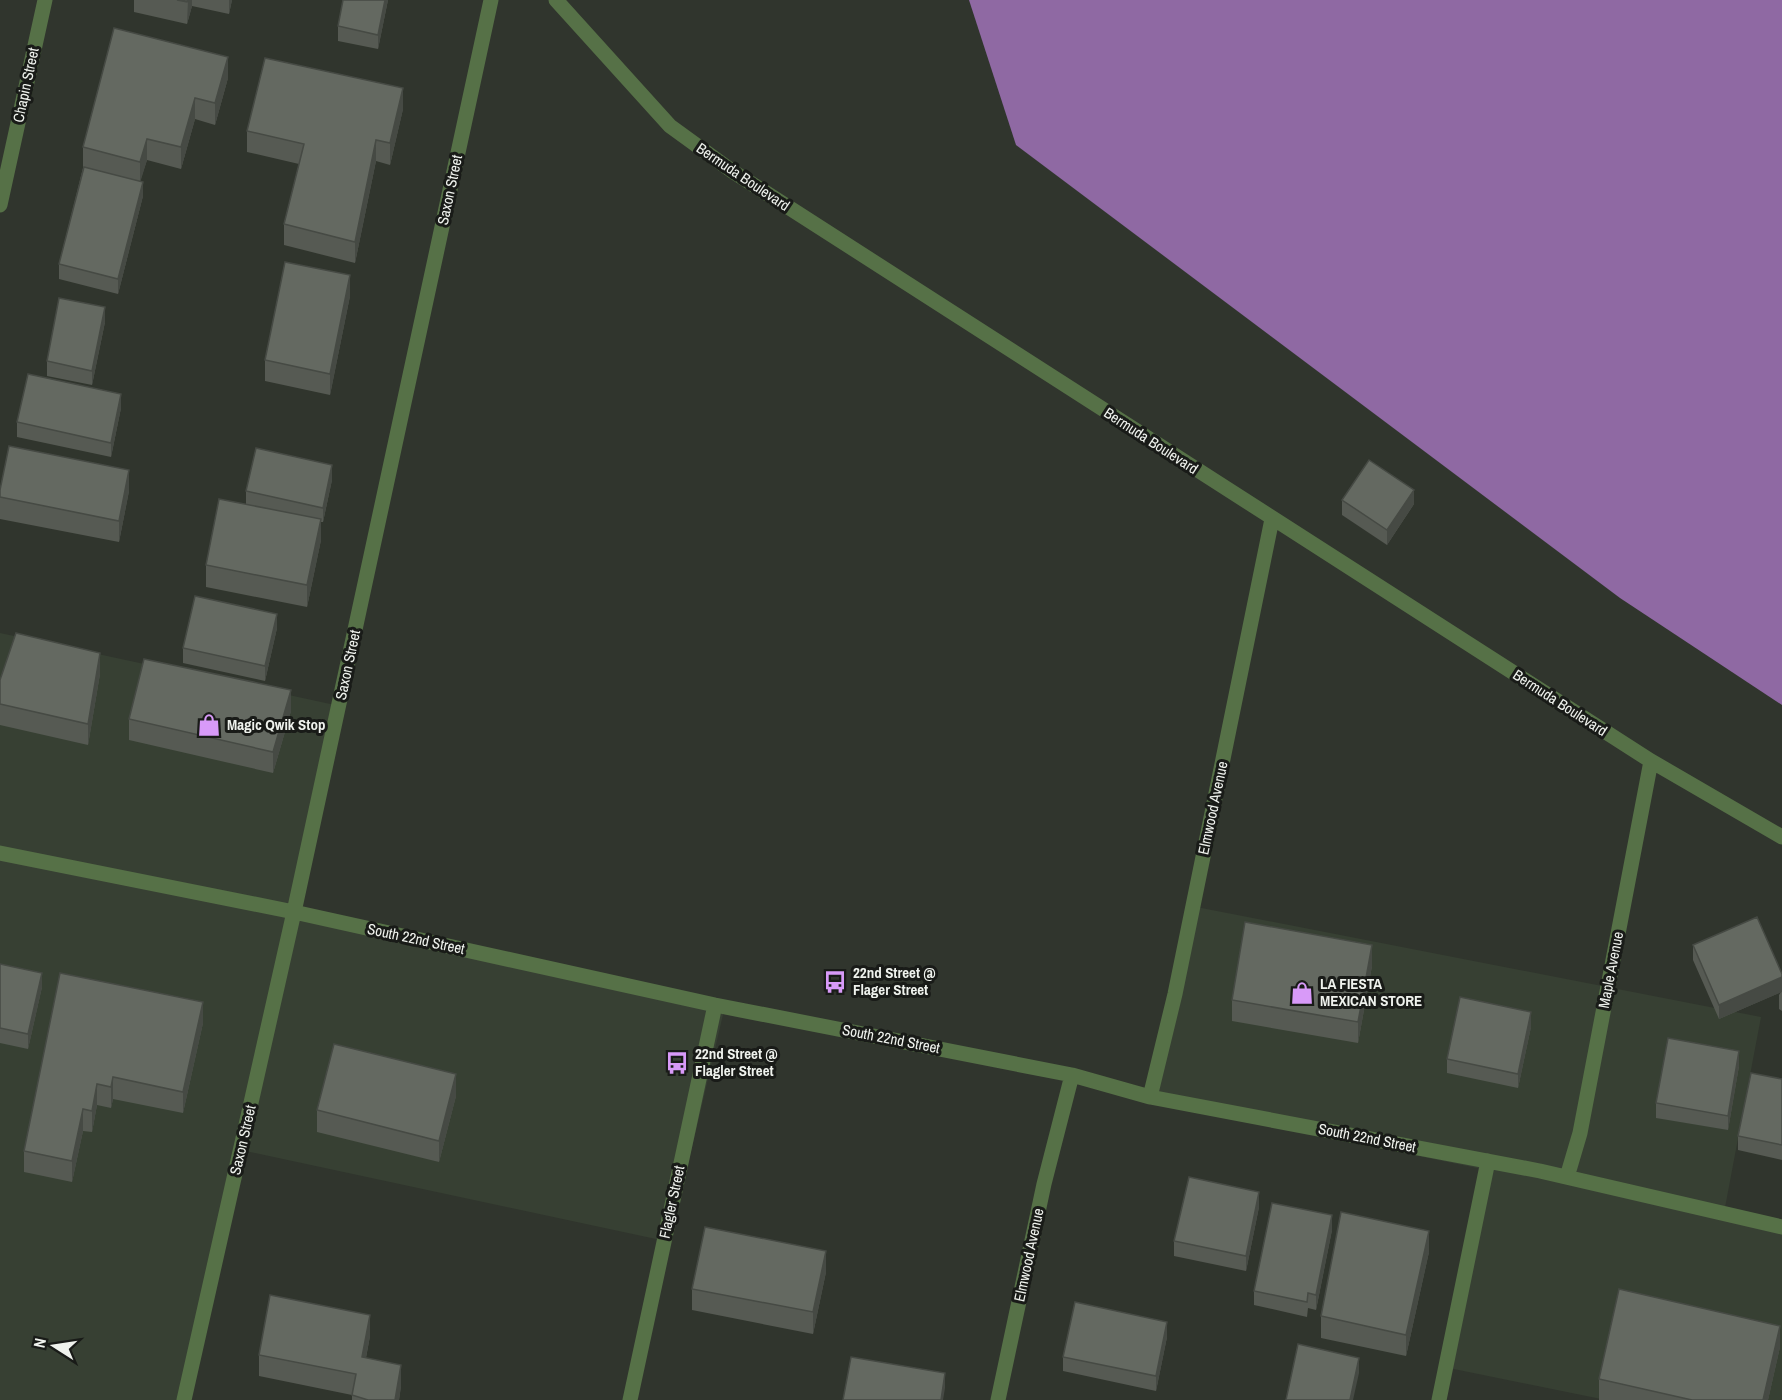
<svg xmlns="http://www.w3.org/2000/svg" width="1782" height="1400" viewBox="0 0 1782 1400" font-family="'Archivo Narrow',sans-serif">
	<style>
		.built { fill: #374033 }
		.water { fill: #8f69a3 }
		.lines { fill: none; stroke-linecap: round; stroke-linejoin: round }
		.minor { stroke: #567147; stroke-width: 15 }
		.wall { fill: #565a53 }
		.shaded-wall { fill: #464a44 }
		.building { fill: #646961; stroke: #464a44; stroke-width: 1.5 }
		.labels { text-anchor: middle; stroke-width: 6; stroke-linejoin: round; paint-order: stroke }
		.street-label { font-size: 15px; fill: #eff2ed; stroke: #191b18 }
		.poi-label { font-size: 15px; font-weight: bold; fill: #eff2ed; stroke: #191b18; text-anchor: start }
	</style>
	<rect width="100%" height="100%" fill="#30352d"/>
	<path class="built" d="M 0,633 L 335,705 L 292,909 L 725,1006 L 670,1242 L 236,1149 L 181,1400 L 0,1400 Z
		M 1186,905 L 1761,1017 L 1723,1218 L 1782,1231 L 1782,1400 L 1606,1400 L 1449,1368 L 1487,1170 L 1149,1101 Z"/>
	<path class="water" d="M 969,0 L 1782,0 L 1782,705 L 1620,598 L 1016,145 Z"/>
	<g class="lines">
		<path class="minor" d="M 556,0 L 670,126 L 732,171 L 1651,761 L 1782,837
			M 0,205 L 45,0
			M 0,853 L 294,912 L 715,1005 L 1072,1075 L 1150,1097 L 1540,1171 L 1782,1227
			M 1150,1097 L 1175,994 L 1272,519
			M 1567,1177 L 1580,1133 L 1651,761
			M 184,1400 L 294,912 L 491,0
			M 630,1400 L 715,1005
			M 998,1400 L 1044,1184 L 1072,1075
			M 1439,1400 L 1488,1161"/>
	</g>
	<path class="wall" d="M 134,0 L 232,0 L 229,14 L 192,6 L 187,24 L 134,12 Z
		M 343,0 L 388,0 L 378,49 L 338,41 L 338,26 Z
		M 228,78 L 215,125 L 195,119 L 181,169 L 147,160 L 140,181 L 143,196 L 118,294 L 59,279 L 59,264 L 83,168 L 83,147 Z
		M 403,109 L 390,165 L 376,161 L 355,263 L 284,245 L 284,224 L 299,164 L 247,152 L 247,131 Z
		M 350,296 L 330,395 L 265,381 L 265,360 Z
		M 105,322 L 92,385 L 47,376 L 47,361 Z
		M 121,408 L 111,457 L 17,437 L 17,422 Z
		M 332,480 L 323,522 L 321,522 L 321,540 L 307,607 L 206,587 L 206,565 L 246,505 L 246,491 Z
		M 0,490 L 129,491 L 119,542 L 0,519 Z
		M 1342,500 L 1414,504 L 1387,545 L 1342,515 Z
		M 277,628 L 265,681 L 183,663 L 183,648 Z
		M 100,674 L 88,745 L 0,725 L 0,680 Z
		M 291,711 L 273,773 L 129,740 L 129,719 Z
		M 1693,945 L 1782,974 L 1782,1011 L 1779,1009 L 1779,995 L 1781,992 L 1719,1019 L 1693,960 Z
		M 0,964 L 42,987 L 28,1049 L 0,1043 Z
		M 1372,966 L 1358,1043 L 1232,1021 L 1232,1000 Z
		M 60,973 L 203,1023 L 183,1113 L 113,1099 L 111,1108 L 97,1105 L 92,1132 L 83,1131 L 72,1182 L 24,1172 L 24,1151 Z
		M 1531,1027 L 1518,1088 L 1447,1073 L 1447,1059 Z
		M 1739,1066 L 1728,1130 L 1656,1118 L 1656,1103 Z
		M 1782,1079 L 1782,1160 L 1738,1150 L 1738,1136 Z
		M 456,1096 L 439,1162 L 317,1132 L 317,1110 Z
		M 1259,1207 L 1246,1271 L 1174,1256 L 1174,1241 Z
		M 1332,1230 L 1316,1310 L 1308,1308 L 1307,1317 L 1254,1305 L 1254,1291 Z
		M 1429,1252 L 1406,1356 L 1321,1338 L 1321,1316 Z
		M 826,1272 L 813,1334 L 692,1310 L 692,1289 Z
		M 370,1336 L 366,1358 L 401,1386 L 399,1400 L 352,1400 L 352,1395 L 259,1376 L 259,1355 Z
		M 1167,1337 L 1156,1391 L 1063,1371 L 1063,1357 Z
		M 1780,1347 L 1768,1400 L 1599,1400 L 1599,1379 Z"/>
	<path class="shaded-wall" d="M 188,0 L 192,0 L 192,6 L 187,24 Z
		M 229,0 L 232,0 L 229,14 Z
		M 385,0 L 388,0 L 378,49 L 378,35 Z
		M 228,57 L 228,78 L 215,125 L 215,103 Z
		M 403,88 L 403,109 L 390,165 L 390,143 Z
		M 195,98 L 195,119 L 181,169 L 181,147 Z
		M 147,139 L 147,160 L 140,183 L 140,162 Z
		M 376,140 L 376,161 L 355,263 L 355,242 Z
		M 143,182 L 143,196 L 118,294 L 118,279 Z
		M 350,275 L 350,296 L 330,395 L 330,374 Z
		M 105,307 L 105,322 L 92,385 L 92,371 Z
		M 121,394 L 121,408 L 111,457 L 111,443 Z
		M 332,465 L 332,480 L 323,522 L 323,508 Z
		M 129,470 L 129,491 L 119,542 L 119,521 Z
		M 1414,490 L 1414,504 L 1387,545 L 1387,530 Z
		M 321,519 L 321,540 L 307,607 L 307,585 Z
		M 277,614 L 277,628 L 265,681 L 265,666 Z
		M 100,653 L 100,674 L 88,745 L 88,724 Z
		M 291,690 L 291,711 L 273,773 L 273,752 Z
		M 1372,945 L 1372,966 L 1358,1043 L 1358,1022 Z
		M 42,973 L 42,987 L 28,1049 L 28,1034 Z
		M 1782,977 L 1782,992 L 1719,1019 L 1719,1005 Z
		M 203,1002 L 203,1023 L 183,1113 L 183,1092 Z
		M 1531,1012 L 1531,1027 L 1518,1088 L 1518,1074 Z
		M 1739,1051 L 1739,1066 L 1728,1130 L 1728,1116 Z
		M 456,1074 L 456,1096 L 439,1162 L 439,1141 Z
		M 113,1077 L 113,1099 L 111,1108 L 111,1087 Z
		M 97,1084 L 97,1105 L 92,1132 L 92,1111 Z
		M 83,1109 L 83,1131 L 72,1182 L 72,1161 Z
		M 1259,1192 L 1259,1207 L 1246,1271 L 1246,1256 Z
		M 1332,1215 L 1332,1230 L 1316,1310 L 1316,1295 Z
		M 1429,1231 L 1429,1252 L 1406,1356 L 1406,1335 Z
		M 826,1251 L 826,1272 L 813,1334 L 813,1312 Z
		M 370,1315 L 370,1336 L 362,1378 L 362,1357 Z
		M 1167,1322 L 1167,1337 L 1156,1391 L 1156,1376 Z
		M 1780,1326 L 1780,1347 L 1768,1400 L 1763,1400 Z
		M 1359,1358 L 1359,1373 L 1353,1400 L 1350,1400 Z
		M 401,1365 L 401,1386 L 399,1400 L 395,1400 Z
		M 945,1373 L 945,1388 L 943,1400 L 941,1400 Z"/>
	<path class="building" d="M 177,0 L 188,0 L 187,2 Z
		M 343,0 L 385,0 L 378,35 L 338,26 Z
		M 114,28 L 228,57 L 215,103 L 195,98 L 181,147 L 147,139 L 140,162 L 83,147 Z
		M 265,58 L 403,88 L 390,143 L 376,140 L 355,242 L 284,224 L 304,144 L 247,131 Z
		M 84,167 L 143,182 L 118,279 L 59,264 Z
		M 285,262 L 350,275 L 330,374 L 265,360 Z
		M 59,298 L 105,307 L 92,371 L 47,361 Z
		M 28,374 L 121,394 L 111,443 L 17,422 Z
		M 9,446 L 129,470 L 119,521 L 0,497 L 0,490 Z
		M 256,448 L 332,465 L 323,508 L 246,491 Z
		M 1369,460 L 1414,490 L 1387,530 L 1342,500 Z
		M 219,499 L 321,519 L 307,585 L 206,565 Z
		M 195,596 L 277,614 L 265,666 L 183,648 Z
		M 16,633 L 100,653 L 88,724 L 0,704 L 0,680 Z
		M 144,659 L 291,690 L 273,752 L 129,719 Z
		M 1757,917 L 1782,974 L 1782,977 L 1719,1005 L 1693,945 Z
		M 1245,922 L 1372,945 L 1358,1022 L 1232,1000 Z
		M 0,964 L 42,973 L 28,1034 L 0,1028 Z
		M 60,973 L 203,1002 L 183,1092 L 113,1077 L 111,1087 L 97,1084 L 92,1111 L 83,1109 L 72,1161 L 24,1151 Z
		M 1460,997 L 1531,1012 L 1518,1074 L 1447,1059 Z
		M 1668,1038 L 1739,1051 L 1728,1116 L 1656,1103 Z
		M 334,1044 L 456,1074 L 439,1141 L 317,1110 Z
		M 1751,1073 L 1782,1079 L 1782,1145 L 1738,1136 Z
		M 1189,1177 L 1259,1192 L 1246,1256 L 1174,1241 Z
		M 1272,1203 L 1332,1215 L 1316,1295 L 1308,1293 L 1307,1302 L 1254,1291 Z
		M 1341,1212 L 1429,1231 L 1406,1335 L 1321,1316 Z
		M 705,1227 L 826,1251 L 813,1312 L 692,1289 Z
		M 1619,1289 L 1780,1326 L 1763,1400 L 1692,1400 L 1599,1379 Z
		M 270,1295 L 370,1315 L 362,1357 L 401,1365 L 395,1400 L 368,1400 L 352,1395 L 356,1374 L 259,1355 Z
		M 1075,1302 L 1167,1322 L 1156,1376 L 1063,1357 Z
		M 1298,1344 L 1359,1358 L 1350,1400 L 1286,1400 Z
		M 851,1357 L 945,1373 L 941,1400 L 843,1400 Z"/>
	<defs>
		<g id="shop-bare" transform="scale(1.8)"><path d="M-5-2.5h2.3a2.7 3.5 0 0 1 5.4 0H5L5.5 6h-11ZM-1.5-2.5h3a1.5 2.3 0 0 0-3 0Z" fill="#d89af8" stroke="#191b18" stroke-width="2.5" paint-order="stroke"/></g>
		<g id="bus-bare" transform="scale(1.8)"><path d="M-5-6H5V4H4V6H2V4H-2V6H-4V4H-5ZM-3.5-4V0h7V-4ZM-3.5 1.2v1.5H-2V1.2ZM2 1.2v1.5H3.5V1.2Z" fill="#d89af8" stroke="#191b18" stroke-width="2.5" paint-order="stroke"/></g>
	</defs>
	<g fill-rule="evenodd">
		<use href="#shop-bare" x="209" y="725"/>
		<use href="#bus-bare" x="835" y="982"/>
		<use href="#shop-bare" x="1302" y="993"/>
		<use href="#bus-bare" x="677" y="1063"/>
	</g>
	<g class="labels">
		<g class="street-label">
			<text transform="translate(26 85) rotate(-78)" y="5">Chapin Street</text>
			<text transform="translate(743 177) rotate(34)" y="5">Bermuda Boulevard</text>
			<text transform="translate(450 190) rotate(-78)" y="5">Saxon Street</text>
			<text transform="translate(1151 441) rotate(33)" y="5">Bermuda Boulevard</text>
			<text transform="translate(348 665) rotate(-78)" y="5">Saxon Street</text>
			<text transform="translate(1560 703) rotate(33)" y="5">Bermuda Boulevard</text>
			<text transform="translate(1213 808) rotate(-78)" y="5">Elmwood Avenue</text>
			<text transform="translate(416 939) rotate(12)" y="5">South 22nd Street</text>
			<text transform="translate(1611 970) rotate(-79)" y="5">Maple Avenue</text>
			<text transform="translate(891 1039) rotate(11)" y="5">South 22nd Street</text>
			<text transform="translate(1367 1138) rotate(11)" y="5">South 22nd Street</text>
			<text transform="translate(243 1140) rotate(-77)" y="5">Saxon Street</text>
			<text transform="translate(672 1202) rotate(-78)" y="5">Flagler Street</text>
			<text transform="translate(1029 1255) rotate(-78)" y="5">Elmwood Avenue</text>
		</g>
		<g class="poi-label">
			<text x="227" y="730">Magic Qwik Stop</text>
			<text x="853" y="978">22nd Street @<tspan x="853" dy="17">Flager Street</tspan></text>
			<text x="1320" y="989">LA FIESTA<tspan x="1320" dy="17">MEXICAN STORE</tspan></text>
			<text x="695" y="1059">22nd Street @<tspan x="695" dy="17">Flagler Street</tspan></text>
		</g>
	</g>
	<g transform="translate(54 1346) rotate(282)" stroke="#191b18" stroke-width="4.5" paint-order="stroke">
	<path d="M0-4.5L10 22L0 15L-10 22Z" fill="#eff2ed"/>
	<text y="-9" font-size="16" font-weight="bold" text-anchor="middle" fill="#eff2ed">N</text>
	</g>
</svg>
